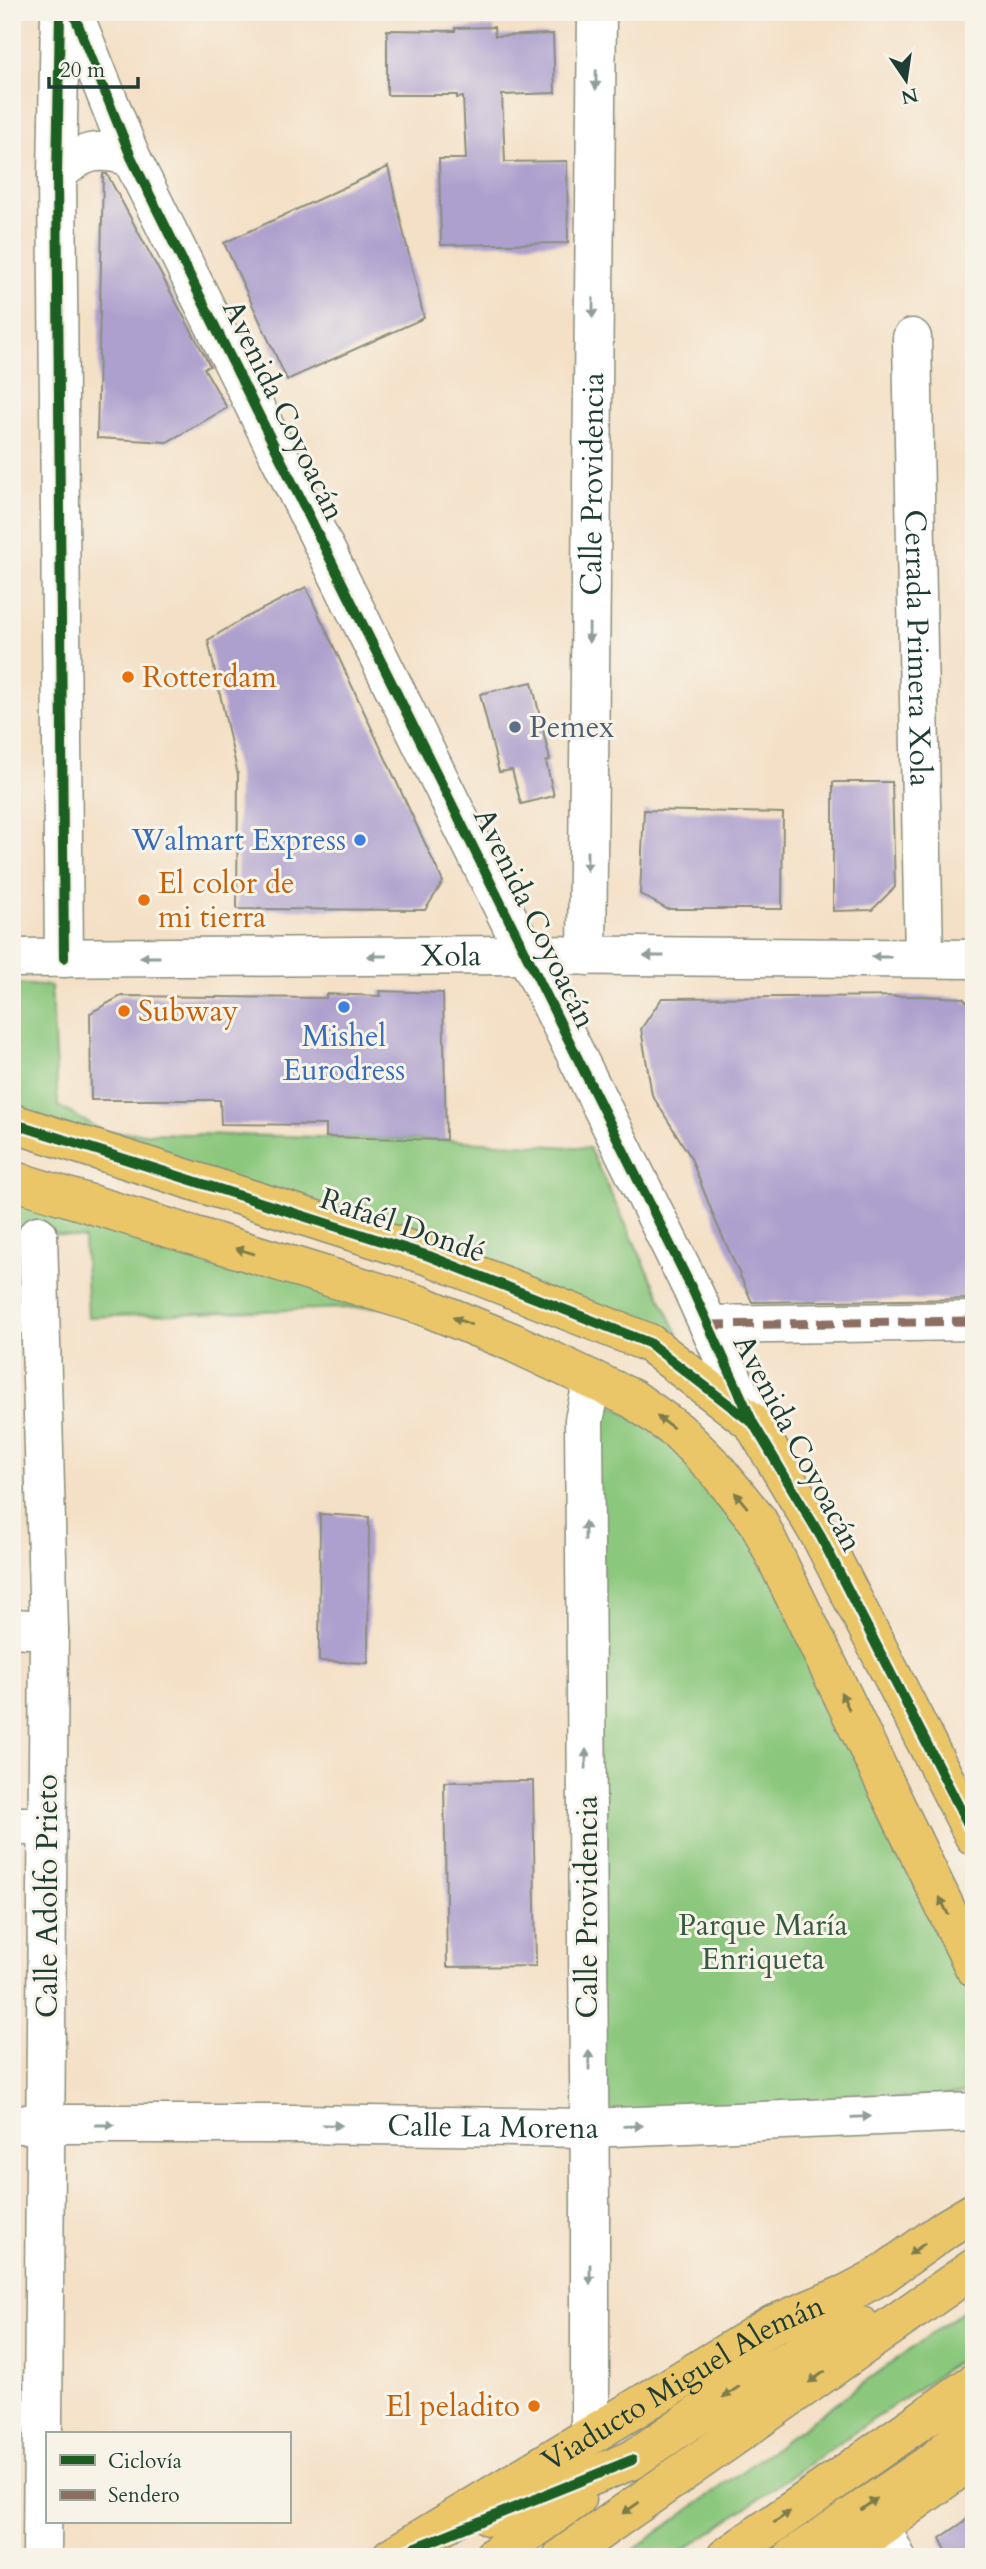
<svg xmlns="http://www.w3.org/2000/svg" width="986" height="2569" viewBox="0 0 986 2569" font-family="Cardo,serif">
	<style>
		.green { fill: #8bc77d; stroke: #558258; stroke-width: 2 }
		.building { fill: #ada0ce }
		.lines { fill: none; stroke-linecap: round; stroke-linejoin: round }
		.minor-casing { stroke: #8a8e7d; stroke-width: 41 }
		.major-casing { stroke: #8a8e7d; stroke-width: 41 }
		.highway-casing { stroke: #8a8e7d; stroke-width: 41 }
		.minor { stroke: #fff; stroke-width: 38 }
		.major { stroke: #ebc669; stroke-width: 38 }
		.highway { stroke: #ebc669; stroke-width: 38 }
		.quiet { stroke: #8d6e63; stroke-width: 9; stroke-dasharray: 18 9; stroke-linecap: butt }
		.cycleway-casing { stroke: #f7f3e8; stroke-width: 15 }
		.cycleway { stroke: #1b5e20; stroke-width: 10 }
		.oneway { fill: #8f9e9a }
		.oneway2 { fill: #7b7b4c }
		.food-dot { fill: #e8710a; stroke: #f7f3e8; stroke-width: 2.5 }
		.service-dot { fill: #5c6f8a; stroke: #f7f3e8; stroke-width: 2.5 }
		.shop-dot { fill: #3f7fe0; stroke: #f7f3e8; stroke-width: 2.5 }
		.labels { text-anchor: middle; stroke-width: 6; stroke-linejoin: round; paint-order: stroke }
		.street-label { font-size: 30px; fill: #1f3d34; stroke: #f7f3e8 }
		.food-label { font-size: 30px; fill: #c56008; stroke: #f7f3e8; text-anchor: start }
		.service-label { font-size: 30px; fill: #4e5e75; stroke: #f7f3e8; text-anchor: start }
		.shop-label { font-size: 30px; fill: #366cbe; stroke: #f7f3e8; text-anchor: end }
		.park-label { font-size: 30px; fill: #355943; stroke: #f7f3e8 }
	</style>
	<rect width="100%" height="100%" fill="#f7f3e8"/>
	<filter id="ink" filterUnits="userSpaceOnUse"><feTurbulence type="fractalNoise" baseFrequency=".0143" numOctaves="2"/><feDisplacementMap in="SourceGraphic" scale="14" xChannelSelector="R" yChannelSelector="G"/><feConvolveMatrix kernelMatrix="1 2 1 2 8 2 1 2 1" color-interpolation-filters="sRGB"/></filter>
	<filter id="wash" filterUnits="userSpaceOnUse"><feTurbulence type="fractalNoise" baseFrequency=".00686" numOctaves="4" result="noise"/><feDisplacementMap in="SourceGraphic" scale="28" xChannelSelector="R" yChannelSelector="G"/><feGaussianBlur stdDeviation="1.57" result="paint"/><feColorMatrix in="noise" values="0 0 0 0 0 0 0 0 0 0 0 0 0 0 0 0 0 1.4 0 .05"/><feComposite in="paint" operator="in"/></filter>
	<g filter="url(#wash)">
		<rect width="100%" height="100%" fill="#f4e0c6"/>
		<path class="green" d="M 12,984 L 51,986 L 58,1106 L 105,1132 L 446,1140 L 589,1148 L 678,1334 L 12,1111 Z
			M 12,1190 L 405,1306 L 88,1317 L 84,1239 L 23,1228 L 12,1229 Z
			M 598,1396 L 653,1431 L 714,1483 L 764,1555 L 974,1991 L 974,2093 L 596,2120 Z
			M 974,2303 L 974,2350 L 674,2557 L 624,2557 Z"/>
		<g id="blocks">
			<path class="building" d="M 494,27 L 495,36 L 553,34 L 555,93 L 502,95 L 505,162 L 567,161 L 568,243 L 441,245 L 439,159 L 466,159 L 463,97 L 457,98 L 457,95 L 387,95 L 387,30 L 455,31 L 455,28 Z
				M 388,167 L 424,318 L 287,380 L 224,243 Z
				M 103,174 L 107,174 L 205,356 L 210,366 L 204,368 L 227,408 L 167,442 L 97,438 Z
				M 306,587 L 443,882 L 425,910 L 237,909 L 238,775 L 208,640 L 243,619 Z
				M 532,682 L 550,760 L 546,762 L 554,796 L 521,804 L 512,770 L 499,772 L 480,694 Z
				M 833,782 L 892,782 L 895,887 L 872,910 L 833,911 Z
				M 644,810 L 783,813 L 782,909 L 667,909 L 640,894 Z
				M 379,991 L 443,993 L 446,1140 L 326,1137 L 326,1125 L 221,1124 L 220,1100 L 91,1100 L 90,1013 L 121,996 L 326,998 L 326,994 L 380,996 Z
				M 920,996 L 963,998 L 974,1009 L 974,1299 L 752,1302 L 716,1222 L 690,1156 L 652,1095 L 641,1029 L 662,998 Z
				M 320,1514 L 369,1517 L 368,1663 L 319,1661 Z
				M 533,1781 L 536,1966 L 447,1967 L 444,1782 Z
				M 974,2515 L 974,2557 L 949,2557 L 940,2538 Z"/>
		</g>
	</g>
	<g filter="url(#ink)">
		<use href="#blocks" fill-opacity="0" stroke="#8a8e7d" stroke-width="2"/>
		<g class="lines">
			<g class="minor-casing">
				<g id="minor">
					<path d="M 60,12 L 57,175 L 64,958"/>
					<path d="M 73,12 L 131,157 L 693,1291 L 753,1423"/>
					<path d="M 57,175 C 81,150 98,147 131,157"/>
					<path id="s1" d="M 912,338 L 924,958"/>
					<path id="s2" d="M 587,956 L 597,12"/>
					<path id="s3" d="M 12,958 L 526,955 L 974,959"/>
					<path d="M 38,1235 L 49,1630 L 42,2557"/>
					<path d="M 709,1325 L 974,1321"/>
					<path d="M 12,1628 L 49,1630"/>
					<path d="M 12,1826 L 47,1826"/>
					<path id="s4" d="M 12,2124 L 294,2124 L 589,2128 L 974,2112"/>
					<path d="M 590,2435 L 590,2206 L 584,1420 L 593,1380"/>
					<path d="M 881,2527 L 896,2557"/>
				</g>
			</g>
			<g class="major-casing">
				<g id="major">
					<path d="M 12,1123 L 429,1256 L 649,1343 L 753,1423 L 821,1537 L 974,1836"/>
					<path d="M 12,1180 L 421,1305 L 512,1342 L 633,1399 L 678,1431 L 715,1468 L 758,1521 L 974,1967"/>
					<path d="M 491,2517 L 632,2460"/>
					<path id="s5" d="M 391,2557 L 772,2325 L 846,2294 L 880,2276 L 947,2228 L 974,2212"/>
					<path d="M 493,2557 L 576,2499"/>
					<path d="M 839,2557 L 974,2458"/>
				</g>
			</g>
			<g class="highway-casing">
				<path id="highway" d="M 632,2460 C 706,2409 777,2359 861,2326
					M 562,2557 L 974,2268
					M 726,2557 L 974,2383
					M 793,2557 L 934,2461 L 974,2425"/>
			</g>
			<use href="#minor" class="minor"/>
			<use href="#major" class="major"/>
			<use href="#highway" class="highway"/>
			<path class="quiet" d="M 709,1325 L 974,1321"/>
			<g class="cycleway-casing">
				<path id="cycleway" d="M 60,12 L 57,175 L 64,958
					M 73,12 L 131,157 L 693,1291 L 753,1423 L 821,1537 L 974,1836
					M 12,1123 L 429,1256 L 649,1343 L 750,1421
					M 392,2557 L 632,2460"/>
			</g>
			<use href="#cycleway" class="cycleway"/>
		</g>
		<defs><path id="oneway-solid" d="M-6-.8H1V-3.2L6.5 0L1 3.2V.8H-6Z" transform="scale(1.75)"/></defs>
		<g class="oneway">
			<use href="#oneway-solid" transform="translate(596 80) rotate(91)"/>
			<use href="#oneway-solid" transform="translate(593 308) rotate(91)"/>
			<use href="#oneway-solid" transform="translate(589 633) rotate(91)"/>
			<use href="#oneway-solid" transform="translate(587 861) rotate(90)"/>
			<use href="#oneway-solid" transform="translate(377 956) rotate(180)"/>
			<use href="#oneway-solid" transform="translate(654 956) rotate(-180)"/>
			<use href="#oneway-solid" transform="translate(150 957) rotate(180)"/>
			<use href="#oneway-solid" transform="translate(881 957) rotate(-180)"/>
			<use href="#oneway-solid" transform="translate(585 1531) rotate(-90)"/>
			<use href="#oneway-solid" transform="translate(586 1759) rotate(-90)"/>
			<use href="#oneway-solid" transform="translate(589 2060) rotate(-90)"/>
			<use href="#oneway-solid" transform="translate(861 2117) rotate(-2)"/>
			<use href="#oneway-solid" transform="translate(105 2125)"/>
			<use href="#oneway-solid" transform="translate(332 2125) rotate(1)"/>
			<use href="#oneway-solid" transform="translate(633 2126) rotate(-2)"/>
			<use href="#oneway-solid" transform="translate(590 2274) rotate(90)"/>
		</g>
		<g class="oneway2">
			<use href="#oneway-solid" transform="translate(245 1251) rotate(-163)"/>
			<use href="#oneway-solid" transform="translate(462 1321) rotate(-158)"/>
			<use href="#oneway-solid" transform="translate(665 1422) rotate(-145)"/>
			<use href="#oneway-solid" transform="translate(741 1500) rotate(-129)"/>
			<use href="#oneway-solid" transform="translate(845 1701) rotate(-116)"/>
			<use href="#oneway-solid" transform="translate(944 1906) rotate(-116)"/>
			<use href="#oneway-solid" transform="translate(917 2249) rotate(144)"/>
			<use href="#oneway-solid" transform="translate(817 2377) rotate(145)"/>
			<use href="#oneway-solid" transform="translate(731 2392) rotate(146)"/>
			<use href="#oneway-solid" transform="translate(869 2504) rotate(-35)"/>
			<use href="#oneway-solid" transform="translate(631 2508) rotate(145)"/>
			<use href="#oneway-solid" transform="translate(782 2517) rotate(-35)"/>
		</g>
	</g>
	<g class="food-dot">
		<circle cx="128" cy="677" r="7"/>
		<circle cx="144" cy="900" r="7"/>
		<circle cx="124" cy="1011" r="7"/>
		<circle cx="534" cy="2406" r="7"/>
	</g>
	<circle class="service-dot" cx="515" cy="727" r="7"/>
	<g class="shop-dot">
		<circle cx="360" cy="840" r="7"/>
		<circle cx="344" cy="1007" r="7"/>
	</g>
	<g class="labels">
		<g class="street-label">
			<text transform="translate(284 410) rotate(64)" y="10">Avenida Coyoacán</text>
			<text dy="10" stroke="none"><textPath href="#s2" startOffset="472">Calle Providencia</textPath></text>
			<text dy="10" stroke="none"><textPath href="#s1" startOffset="310">Cerrada Primera Xola</textPath></text>
			<text transform="translate(535 918) rotate(64)" y="10">Avenida Coyoacán</text>
			<text dy="10" stroke="none"><textPath href="#s3" startOffset="439">Xola</textPath></text>
			<text transform="translate(403 1225) rotate(19)" y="10">Rafaél Dondé</text>
			<text transform="translate(798 1443) rotate(62)" y="10">Avenida Coyoacán</text>
			<text transform="translate(47 1896) rotate(-90)" y="10">Calle Adolfo Prieto</text>
			<text transform="translate(587 1907) rotate(-90)" y="10">Calle Providencia</text>
			<text dy="10" stroke="none"><textPath href="#s4" startOffset="481">Calle La Morena</textPath></text>
			<text dy="10" stroke="none"><textPath href="#s5" startOffset="340">Viaducto Miguel Alemán</textPath></text>
		</g>
		<g class="food-label">
			<text x="142" y="687">Rotterdam</text>
			<text x="158" y="893">El color de<tspan x="158" dy="34">mi tierra</tspan></text>
			<text x="138" y="1021">Subway</text>
			<text x="520" y="2416" text-anchor="end">El peladito</text>
		</g>
		<g class="service-label">
			<text x="529" y="737">Pemex</text>
		</g>
		<g class="shop-label">
			<text x="346" y="850">Walmart Express</text>
			<text x="344" y="1046" text-anchor="middle">Mishel<tspan x="344" dy="34">Eurodress</tspan></text>
		</g>
		<g class="park-label">
			<text x="763" y="1935">Parque María<tspan x="763" dy="34">Enriqueta</tspan></text>
		</g>
	</g>
	<rect width="986" height="2569" fill="none" stroke="#f7f3e8" stroke-width="42"/>
	<rect x="46" y="2432" width="245" height="91" fill="#f7f3e8" stroke="#a1aaa0" stroke-width="2"/>
	<rect x="60" y="2455" width="35" height="10" fill="#1b5e20" stroke="#a1aaa0" stroke-width="2"/>
	<text x="108" y="2468" font-size="21" fill="#1f3d34">Ciclovía</text>
	<rect x="60" y="2490" width="35" height="10" fill="#8d6e63" stroke="#a1aaa0" stroke-width="2"/>
	<text x="108" y="2502" font-size="21" fill="#1f3d34">Sendero</text>
	<g transform="translate(906 80) rotate(167)" stroke="#f7f3e8" stroke-width="5" paint-order="stroke">
	<path d="M0-5L12 26L0 18L-12 26Z" fill="#1f3d34"/>
	<text y="-10" font-size="19" font-weight="bold" text-anchor="middle" fill="#1f3d34">N</text>
	</g>
	<path d="M49 77v10h89v-10" fill="none" stroke="#1f3d34" stroke-width="3.5"/>
	<text x="60" y="77" font-size="21" fill="#1f3d34" stroke="#f7f3e8" stroke-width="5" paint-order="stroke">20 m</text>
</svg>
